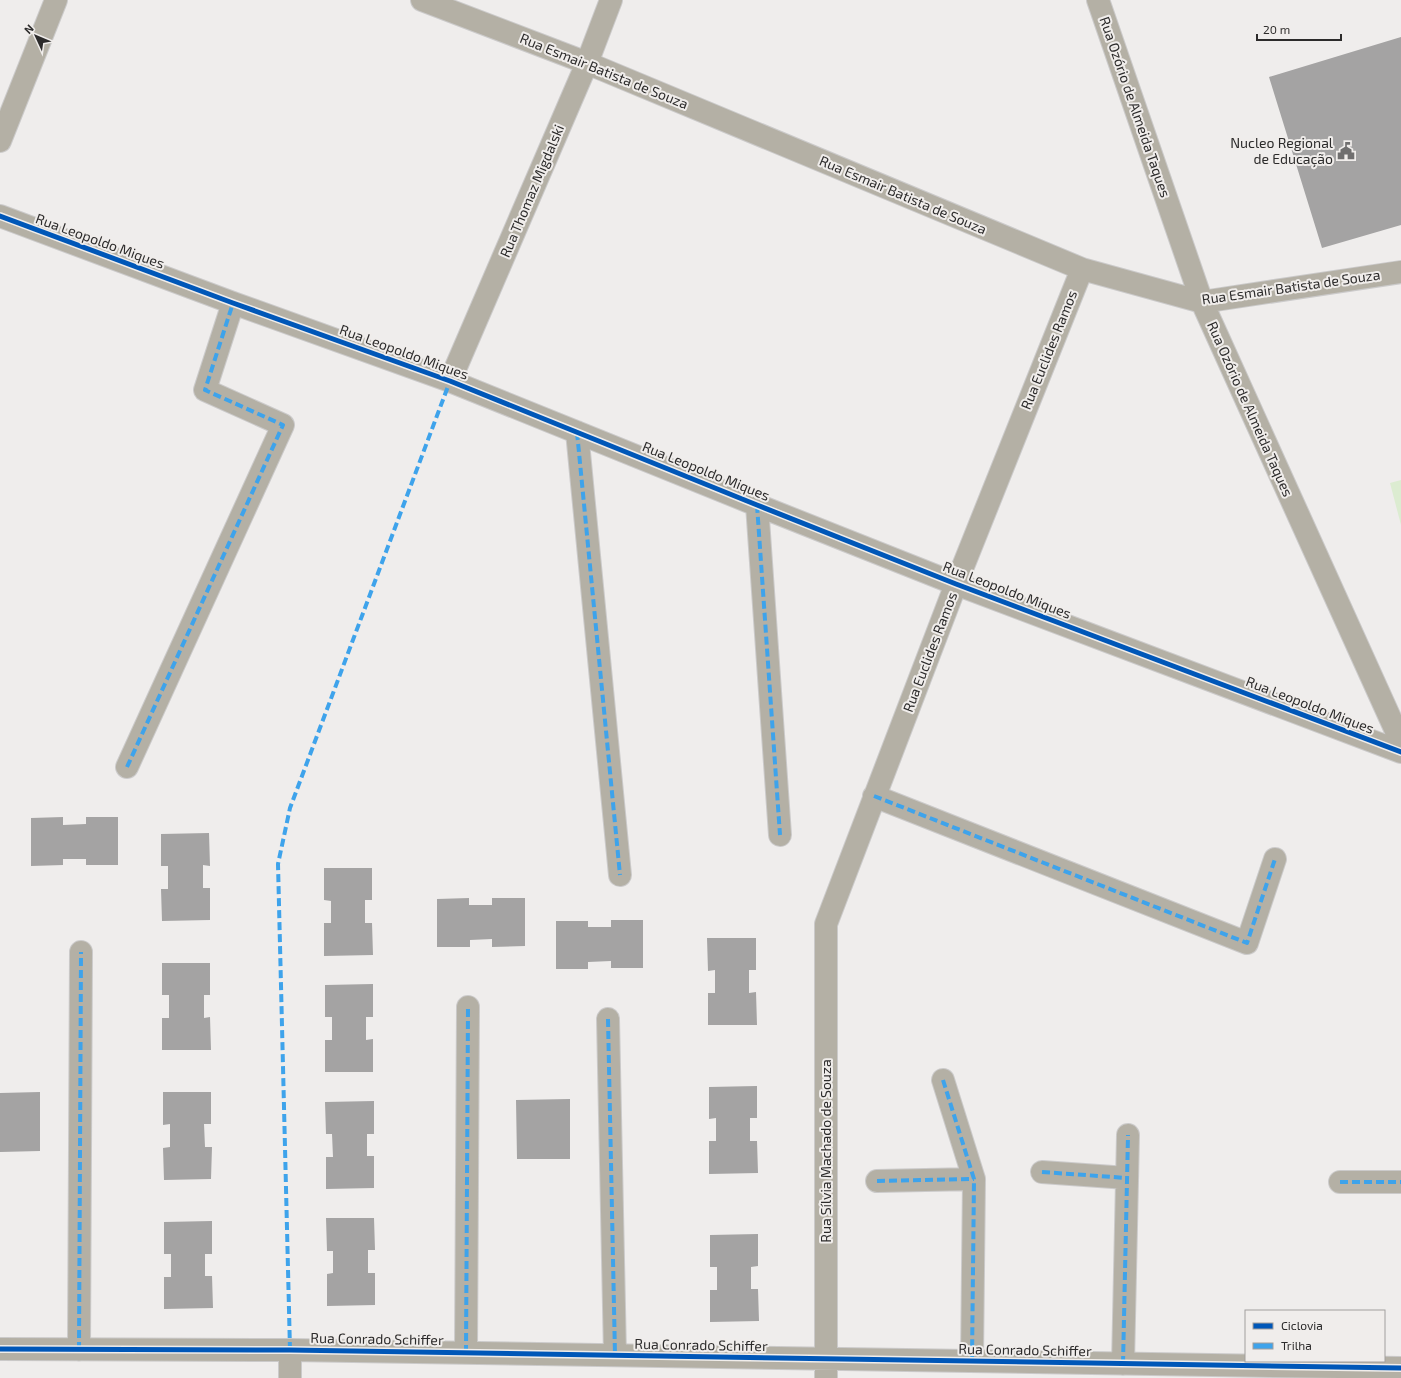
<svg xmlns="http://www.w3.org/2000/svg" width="1401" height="1378" viewBox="0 0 1401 1378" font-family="'Exo 2',sans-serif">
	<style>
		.green { fill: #dcecd1 }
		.building { fill: #a4a3a3 }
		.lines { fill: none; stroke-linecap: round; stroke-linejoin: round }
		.street-casing { stroke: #cbcaca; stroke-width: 24 }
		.street { stroke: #b4b0a5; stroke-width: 22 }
		.quiet { stroke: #3ea3eb; stroke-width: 4; stroke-dasharray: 8 4; stroke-linecap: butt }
		.cycleway-casing { stroke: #f0edeb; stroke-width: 8 }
		.cycleway { stroke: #0057b8; stroke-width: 5 }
		.labels { text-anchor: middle; stroke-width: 4; stroke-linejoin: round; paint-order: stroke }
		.street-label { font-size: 14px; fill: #2c2b2b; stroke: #f0edeb }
		.poi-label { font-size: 14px; fill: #2c2b2b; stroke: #f0edeb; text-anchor: end }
	</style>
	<rect width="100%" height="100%" fill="#efedec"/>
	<path class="green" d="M 1401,480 L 1401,525 L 1390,483 Z"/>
	<path class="building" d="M 1401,37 L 1401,225 L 1322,248 L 1269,77 Z
		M 63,817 L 63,825 L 86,824 L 86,817 L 118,817 L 118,865 L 86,865 L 86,859 L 63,859 L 63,865 L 31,866 L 31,818 Z
		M 209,833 L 210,866 L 203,865 L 203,888 L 210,888 L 210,920 L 162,921 L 161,889 L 168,889 L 168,866 L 161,866 L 161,834 Z
		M 324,868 L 372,868 L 372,900 L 365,900 L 365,923 L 372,923 L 373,955 L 324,956 L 324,923 L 331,923 L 331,901 L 324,900 Z
		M 469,898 L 469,905 L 492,905 L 492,898 L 525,898 L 525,946 L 492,947 L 492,939 L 470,940 L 470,947 L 437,947 L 437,899 Z
		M 611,920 L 643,920 L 643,968 L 611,968 L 611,961 L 588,962 L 588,969 L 556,969 L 556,921 L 588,921 L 588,927 L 611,927 Z
		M 707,938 L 756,938 L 756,970 L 749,970 L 749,993 L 756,992 L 757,1025 L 708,1025 L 708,993 L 715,993 L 715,970 L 708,971 Z
		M 162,963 L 210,963 L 210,995 L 204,995 L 204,1018 L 210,1017 L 211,1050 L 162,1050 L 162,1018 L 169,1018 L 169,995 L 162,995 Z
		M 373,984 L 373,1017 L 366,1017 L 366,1040 L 373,1039 L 373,1072 L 325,1072 L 325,1040 L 332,1040 L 332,1017 L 325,1017 L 325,985 Z
		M 757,1086 L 757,1118 L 750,1118 L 750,1141 L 757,1141 L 758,1173 L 709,1174 L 709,1141 L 716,1141 L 716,1118 L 709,1119 L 709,1087 Z
		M 40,1092 L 40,1151 L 0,1152 L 0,1093 Z
		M 163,1092 L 211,1092 L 211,1124 L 204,1124 L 205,1147 L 212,1147 L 211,1179 L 164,1180 L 163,1148 L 170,1147 L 170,1124 L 163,1125 Z
		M 570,1099 L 570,1159 L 517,1159 L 516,1100 Z
		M 374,1101 L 374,1134 L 367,1134 L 367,1156 L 374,1156 L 374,1188 L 326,1189 L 326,1157 L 333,1157 L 332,1134 L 326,1134 L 325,1102 Z
		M 326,1218 L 374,1218 L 375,1250 L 368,1250 L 368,1273 L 375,1273 L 375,1305 L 327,1306 L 327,1274 L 333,1273 L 333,1251 L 327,1251 Z
		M 212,1221 L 212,1254 L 205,1254 L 205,1276 L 212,1276 L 213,1308 L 164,1309 L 164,1277 L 171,1277 L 171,1254 L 164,1254 L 164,1222 Z
		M 758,1234 L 758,1266 L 751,1267 L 751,1289 L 758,1289 L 759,1321 L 710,1322 L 710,1290 L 717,1290 L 717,1267 L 710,1267 L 710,1235 Z"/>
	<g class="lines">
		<g class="street-casing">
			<path id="street" d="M 422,0 L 587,63 L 1082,269 L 1202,302 L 1401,272
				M 1098,0 L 1202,302 L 1401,742
				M 0,141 L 56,0
				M 0,216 L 233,303 L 450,381 L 757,505 L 956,584 L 1401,752
				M 450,381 L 587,63 L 611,0
				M 577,432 L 620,875
				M 757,505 L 780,835
				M 127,767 L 283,425 L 205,390 L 233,303
				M 874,796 L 1247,943 L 1275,859
				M 608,1019 L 615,1355
				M 943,1080 L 974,1179 L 972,1361
				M 1042,1172 L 1127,1178
				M 877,1181 L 974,1179
				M 1340,1182 L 1401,1182
				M 0,1349 L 290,1350 L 1401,1368
				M 79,1350 L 81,952
				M 290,1350 L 290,1378
				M 466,1353 L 468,1007
				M 1123,1364 L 1128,1135
				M 826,1378 L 826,924 L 956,584 L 1082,269"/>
		</g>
		<use href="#street" class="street"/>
		<path class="quiet" d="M 577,432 L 620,875
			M 757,505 L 780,835
			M 127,767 L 283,425 L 205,390 L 233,303
			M 874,796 L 1247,943 L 1275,859
			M 608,1019 L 615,1355
			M 943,1080 L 974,1179 L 972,1361
			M 1042,1172 L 1127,1178
			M 877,1181 L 974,1179
			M 1340,1182 L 1401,1182
			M 79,1350 L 81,952
			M 290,1350 L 278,864 L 290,808 L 450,381
			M 466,1353 L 468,1007
			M 1123,1364 L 1128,1135"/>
		<g class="cycleway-casing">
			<path id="cycleway" d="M 0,216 L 233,303 L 450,381 L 757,505 L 956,584 L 1401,752
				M 0,1349 L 290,1350 L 1401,1368"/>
		</g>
		<use href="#cycleway" class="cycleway"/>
	</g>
	<defs>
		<g id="civic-bare" transform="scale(1.38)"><path d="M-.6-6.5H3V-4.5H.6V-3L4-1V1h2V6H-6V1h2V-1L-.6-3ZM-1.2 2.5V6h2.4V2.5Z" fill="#706f6f" stroke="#f0edeb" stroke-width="2.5" paint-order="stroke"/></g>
	</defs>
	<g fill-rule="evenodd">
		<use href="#civic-bare" x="1346" y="151"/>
	</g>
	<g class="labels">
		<g class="street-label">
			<text transform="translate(604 71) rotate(22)" y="5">Rua Esmair Batista de Souza</text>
			<text transform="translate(1135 107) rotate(71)" y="5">Rua Ozório de Almeida Taques</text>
			<text transform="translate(532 191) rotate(-67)" y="5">Rua Thomaz Migdalski</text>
			<text transform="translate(903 195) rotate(23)" y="5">Rua Esmair Batista de Souza</text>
			<text transform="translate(100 241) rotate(20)" y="5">Rua Leopoldo Miques</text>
			<text transform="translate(1291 287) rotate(-8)" y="5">Rua Esmair Batista de Souza</text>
			<text transform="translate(1049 350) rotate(-68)" y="5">Rua Euclides Ramos</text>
			<text transform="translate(404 352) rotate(20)" y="5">Rua Leopoldo Miques</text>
			<text transform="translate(1250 409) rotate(66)" y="5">Rua Ozório de Almeida Taques</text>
			<text transform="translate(706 471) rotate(22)" y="5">Rua Leopoldo Miques</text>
			<text transform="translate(1007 590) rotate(21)" y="5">Rua Leopoldo Miques</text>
			<text transform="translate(930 652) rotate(-69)" y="5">Rua Euclides Ramos</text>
			<text transform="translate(1310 705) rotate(21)" y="5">Rua Leopoldo Miques</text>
			<text transform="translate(826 1151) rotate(-90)" y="5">Rua Sílvia Machado de Souza</text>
			<text transform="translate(377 1339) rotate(1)" y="5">Rua Conrado Schiffer</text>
			<text transform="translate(701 1345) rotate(1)" y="5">Rua Conrado Schiffer</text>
			<text transform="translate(1025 1350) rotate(1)" y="5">Rua Conrado Schiffer</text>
		</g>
		<g class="poi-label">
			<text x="1333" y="148">Nucleo Regional<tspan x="1333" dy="16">de Educação</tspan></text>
		</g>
	</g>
	<rect x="1245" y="1310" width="140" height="52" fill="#f0edeb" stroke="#a29f9e"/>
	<rect x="1253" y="1323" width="20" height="6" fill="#0057b8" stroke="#a29f9e"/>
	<text x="1281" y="1330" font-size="12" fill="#2c2b2b">Ciclovia</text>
	<rect x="1253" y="1343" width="20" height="6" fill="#3ea3eb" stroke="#a29f9e"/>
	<text x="1281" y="1350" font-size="12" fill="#2c2b2b">Trilha</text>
	<g transform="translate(36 36) rotate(314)" stroke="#f0edeb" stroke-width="3" paint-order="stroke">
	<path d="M0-3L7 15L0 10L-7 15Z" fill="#2c2b2b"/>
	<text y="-6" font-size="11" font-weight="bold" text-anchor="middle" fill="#2c2b2b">N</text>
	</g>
	<path d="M1257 34v6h84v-6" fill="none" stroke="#2c2b2b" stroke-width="2"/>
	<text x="1263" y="34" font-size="12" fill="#2c2b2b" stroke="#f0edeb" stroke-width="3" paint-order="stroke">20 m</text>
</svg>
